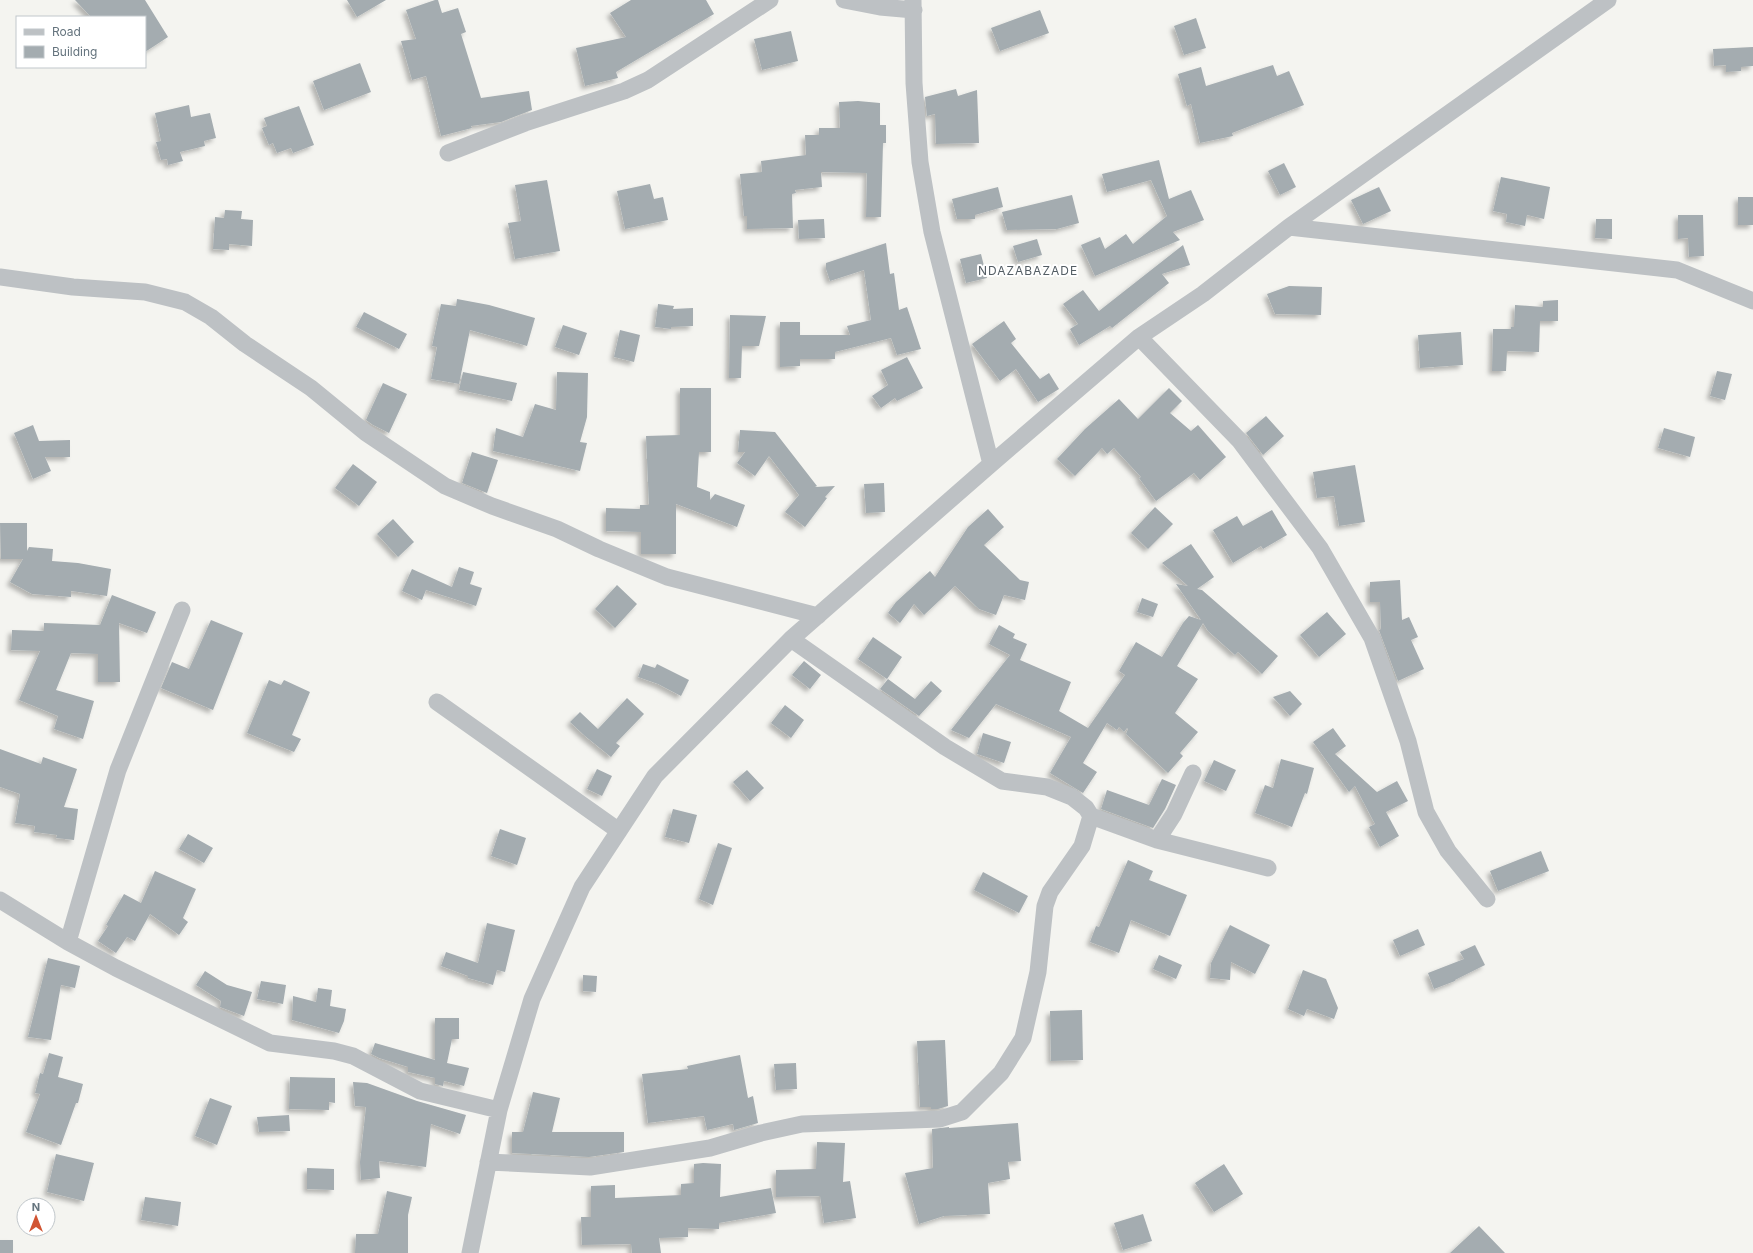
<svg xmlns="http://www.w3.org/2000/svg" width="1753" height="1253" viewBox="0 0 1753 1253" font-family="Inter,sans-serif">
	<style>
		.building { fill: #a4acb0; filter: url(#shadow) }
		.lines { fill: none; stroke-linecap: round; stroke-linejoin: round }
		.minor { stroke: #bdc1c4; stroke-width: 17 }
		.labels { text-anchor: middle; stroke-width: 4; stroke-linejoin: round; paint-order: stroke }
		.quarter-label { font-size: 12px; letter-spacing: 1px; fill: #535d64; stroke: #fff }
	</style>
	<defs>
		<filter id="shadow"><feDropShadow dx="-3.5" dy="3.5" stdDeviation="2" flood-color="#0004"/></filter>
	</defs>
	<rect width="100%" height="100%" fill="#f4f4f0"/>
	<path class="building" d="M 75,0 L 145,0 L 168,37 L 145,52 L 145,17 L 91,17 Z
		M 347,0 L 386,0 L 357,17 Z
		M 435,0 L 438,0 L 442,13 L 458,8 L 466,32 L 461,34 L 481,98 L 529,91 L 532,110 L 501,122 L 471,126 L 472,128 L 441,136 L 426,76 L 412,80 L 401,41 L 416,39 L 406,10 Z
		M 631,0 L 706,0 L 714,14 L 616,72 L 618,78 L 585,86 L 576,48 L 626,37 L 610,13 Z
		M 1040,10 L 1049,33 L 1000,51 L 991,28 Z
		M 1196,18 L 1206,48 L 1184,55 L 1174,26 Z
		M 791,31 L 798,61 L 762,70 L 754,39 Z
		M 1753,47 L 1753,66 L 1741,67 L 1741,71 L 1726,72 L 1726,65 L 1714,66 L 1713,49 Z
		M 360,63 L 371,92 L 324,110 L 313,81 Z
		M 1273,65 L 1277,76 L 1289,71 L 1304,105 L 1232,133 L 1233,136 L 1200,143 L 1191,104 L 1187,106 L 1178,74 L 1201,67 L 1206,86 Z
		M 956,89 L 958,96 L 977,90 L 979,143 L 936,144 L 935,114 L 927,116 L 925,97 Z
		M 858,101 L 880,103 L 880,125 L 886,125 L 886,143 L 883,143 L 881,217 L 866,217 L 867,173 L 821,172 L 822,187 L 795,190 L 796,193 L 792,194 L 793,228 L 747,229 L 747,216 L 744,216 L 740,174 L 762,172 L 761,161 L 806,155 L 805,135 L 819,135 L 819,128 L 840,128 L 839,102 Z
		M 189,105 L 191,117 L 210,113 L 216,138 L 204,141 L 205,146 L 180,152 L 183,161 L 168,165 L 167,159 L 161,160 L 156,142 L 161,141 L 155,113 Z
		M 299,106 L 314,145 L 293,153 L 291,148 L 277,153 L 273,143 L 269,145 L 262,128 L 267,126 L 264,118 Z
		M 1159,160 L 1169,199 L 1191,190 L 1204,220 L 1173,232 L 1180,240 L 1095,276 L 1081,245 L 1100,237 L 1105,249 L 1126,234 L 1133,244 L 1167,216 L 1151,180 L 1107,192 L 1102,174 Z
		M 1284,163 L 1296,187 L 1280,195 L 1268,171 Z
		M 1501,177 L 1550,187 L 1544,219 L 1527,215 L 1525,226 L 1506,222 L 1507,214 L 1493,211 Z
		M 547,180 L 560,251 L 515,259 L 508,223 L 521,221 L 515,185 Z
		M 650,184 L 654,199 L 663,197 L 668,220 L 625,229 L 617,191 Z
		M 998,187 L 1003,207 L 975,215 L 975,219 L 957,219 L 952,199 Z
		M 1379,187 L 1391,211 L 1363,224 L 1351,200 Z
		M 1072,195 L 1079,223 L 1057,229 L 1007,230 L 1002,212 Z
		M 1738,197 L 1753,197 L 1753,225 L 1738,225 Z
		M 225,210 L 242,211 L 241,219 L 253,220 L 252,246 L 229,244 L 229,250 L 213,249 L 215,217 L 224,218 Z
		M 1678,215 L 1703,215 L 1704,256 L 1689,257 L 1688,238 L 1678,239 Z
		M 824,219 L 825,238 L 799,239 L 798,220 Z
		M 1596,219 L 1612,219 L 1612,239 L 1595,238 Z
		M 1037,239 L 1042,255 L 1018,262 L 1013,246 Z
		M 886,243 L 890,274 L 894,273 L 899,310 L 907,307 L 921,349 L 897,355 L 891,338 L 835,352 L 835,359 L 800,359 L 800,366 L 780,367 L 780,322 L 800,322 L 800,335 L 850,335 L 847,326 L 871,320 L 864,270 L 830,281 L 826,269 L 826,263 Z
		M 1183,245 L 1190,265 L 1162,274 L 1169,283 L 1112,328 L 1110,326 L 1079,345 L 1070,329 L 1078,324 L 1063,304 L 1083,290 L 1099,311 Z
		M 981,254 L 987,278 L 966,283 L 960,259 Z
		M 1289,286 L 1322,287 L 1321,315 L 1275,314 L 1267,294 Z
		M 457,299 L 489,305 L 535,318 L 527,346 L 470,330 L 459,384 L 431,379 L 437,347 L 432,346 L 441,304 L 456,306 Z
		M 1558,300 L 1558,321 L 1540,321 L 1539,352 L 1507,351 L 1506,371 L 1492,371 L 1493,329 L 1511,329 L 1511,327 L 1514,327 L 1515,305 L 1543,307 L 1543,301 Z
		M 658,304 L 674,306 L 673,309 L 693,308 L 693,326 L 671,327 L 671,329 L 655,327 Z
		M 364,312 L 407,334 L 399,349 L 356,327 Z
		M 730,315 L 766,316 L 759,346 L 742,346 L 741,378 L 729,378 Z
		M 1004,321 L 1016,339 L 1011,343 L 1040,379 L 1049,373 L 1059,389 L 1038,402 L 1016,369 L 1000,381 L 972,344 Z
		M 563,325 L 587,333 L 579,355 L 555,347 Z
		M 620,330 L 640,335 L 634,362 L 614,357 Z
		M 1461,332 L 1463,365 L 1420,368 L 1418,335 Z
		M 907,357 L 923,388 L 897,401 L 895,398 L 881,408 L 872,396 L 888,385 L 881,370 Z
		M 1717,371 L 1732,374 L 1725,400 L 1710,396 Z
		M 463,372 L 517,383 L 512,401 L 459,390 Z
		M 557,372 L 588,373 L 587,417 L 580,442 L 587,443 L 580,471 L 493,451 L 496,428 L 523,437 L 535,404 L 556,410 Z
		M 383,383 L 407,394 L 389,433 L 373,425 L 366,420 Z
		M 680,388 L 711,388 L 711,452 L 699,452 L 697,487 L 710,492 L 710,500 L 715,494 L 745,505 L 737,527 L 676,504 L 676,554 L 641,554 L 641,532 L 606,531 L 606,508 L 640,509 L 640,505 L 649,505 L 646,436 L 680,435 Z
		M 1169,388 L 1182,401 L 1170,413 L 1191,431 L 1198,425 L 1226,457 L 1200,480 L 1194,473 L 1156,501 L 1139,478 L 1141,477 L 1114,448 L 1107,454 L 1102,448 L 1075,476 L 1057,459 L 1085,429 L 1119,399 L 1138,419 Z
		M 1266,416 L 1284,436 L 1263,455 L 1246,433 Z
		M 33,425 L 39,441 L 70,440 L 70,457 L 45,457 L 51,471 L 33,479 L 14,433 Z
		M 1664,428 L 1695,437 L 1690,457 L 1658,448 Z
		M 740,430 L 775,432 L 817,486 L 815,487 L 835,486 L 825,497 L 827,498 L 805,527 L 785,512 L 799,495 L 769,456 L 755,476 L 737,463 L 745,452 L 738,452 Z
		M 472,452 L 498,460 L 487,493 L 462,483 Z
		M 353,464 L 377,482 L 359,506 L 335,488 Z
		M 1355,465 L 1365,522 L 1339,526 L 1334,496 L 1317,498 L 1313,472 Z
		M 884,483 L 885,512 L 866,513 L 864,484 Z
		M 1155,507 L 1173,524 L 1148,549 L 1131,533 Z
		M 988,509 L 1004,527 L 984,545 L 1020,580 L 1029,582 L 1025,600 L 1004,595 L 996,615 L 979,609 L 955,586 L 924,615 L 914,604 L 900,623 L 888,613 L 896,602 L 930,571 L 935,577 L 968,527 Z
		M 1272,510 L 1287,535 L 1263,549 L 1261,546 L 1233,563 L 1213,530 L 1237,516 L 1243,526 Z
		M 393,519 L 414,542 L 398,557 L 377,534 Z
		M 0,523 L 27,523 L 27,551 L 29,547 L 53,549 L 52,561 L 78,563 L 111,569 L 107,596 L 71,591 L 71,597 L 32,594 L 10,582 L 23,559 L 1,559 Z
		M 1191,544 L 1214,577 L 1197,589 L 1202,590 L 1278,656 L 1262,674 L 1238,652 L 1235,655 L 1208,631 L 1203,623 L 1177,666 L 1198,679 L 1175,713 L 1198,732 L 1180,753 L 1183,756 L 1168,773 L 1126,734 L 1128,729 L 1127,728 L 1124,732 L 1119,727 L 1117,730 L 1107,723 L 1083,763 L 1097,772 L 1083,793 L 1050,773 L 1071,737 L 996,704 L 969,738 L 951,730 L 1010,655 L 1012,656 L 989,644 L 999,625 L 1015,634 L 1013,638 L 1027,644 L 1020,660 L 1071,682 L 1059,711 L 1088,728 L 1125,675 L 1119,671 L 1136,642 L 1162,657 L 1183,623 L 1189,616 L 1201,620 L 1176,584 L 1188,586 L 1162,563 Z
		M 459,567 L 474,572 L 470,584 L 482,588 L 476,606 L 426,590 L 422,600 L 402,591 L 412,569 L 452,587 Z
		M 1400,580 L 1402,620 L 1409,617 L 1418,637 L 1411,640 L 1424,669 L 1398,681 L 1379,630 L 1381,629 L 1380,602 L 1370,602 L 1370,582 Z
		M 617,585 L 637,604 L 615,628 L 595,609 Z
		M 112,595 L 156,612 L 147,633 L 119,623 L 120,682 L 98,682 L 98,654 L 71,653 L 56,690 L 94,701 L 83,739 L 54,729 L 58,716 L 19,700 L 40,651 L 11,650 L 12,630 L 44,631 L 44,623 L 100,625 Z
		M 1142,598 L 1158,604 L 1153,617 L 1137,612 Z
		M 1327,612 L 1346,634 L 1319,657 L 1300,635 Z
		M 211,620 L 243,633 L 213,710 L 161,688 L 172,662 L 189,669 Z
		M 873,637 L 902,657 L 887,679 L 858,659 Z
		M 804,661 L 821,675 L 810,689 L 792,675 Z
		M 643,664 L 655,668 L 657,664 L 689,680 L 681,696 L 658,684 L 638,677 Z
		M 888,679 L 915,699 L 931,681 L 942,691 L 919,716 L 880,689 Z
		M 269,680 L 281,685 L 284,680 L 310,692 L 292,735 L 301,739 L 294,752 L 247,733 Z
		M 1290,691 L 1302,704 L 1290,716 L 1273,697 Z
		M 627,698 L 644,714 L 616,743 L 620,746 L 611,757 L 585,736 L 570,722 L 580,712 L 598,729 Z
		M 785,705 L 804,720 L 791,738 L 771,723 Z
		M 1333,728 L 1346,746 L 1335,754 L 1377,792 L 1397,781 L 1408,801 L 1386,812 L 1399,836 L 1380,847 L 1369,827 L 1375,824 L 1355,786 L 1349,792 L 1313,742 Z
		M 983,733 L 1011,742 L 1004,763 L 977,754 Z
		M 0,749 L 41,764 L 43,757 L 77,769 L 64,807 L 78,809 L 74,840 L 56,838 L 57,835 L 34,832 L 35,826 L 15,823 L 20,794 L 0,787 Z
		M 1281,759 L 1314,768 L 1307,794 L 1305,793 L 1292,827 L 1255,813 L 1265,785 L 1273,788 Z
		M 1214,760 L 1236,770 L 1226,791 L 1204,781 Z
		M 597,769 L 612,776 L 602,796 L 587,789 Z
		M 747,770 L 764,788 L 750,801 L 733,782 Z
		M 1162,779 L 1176,785 L 1165,809 L 1153,828 L 1101,809 L 1107,790 L 1149,805 Z
		M 673,809 L 697,815 L 689,843 L 665,837 Z
		M 500,829 L 526,838 L 517,865 L 491,856 Z
		M 188,834 L 213,848 L 204,863 L 179,849 Z
		M 718,843 L 732,848 L 713,905 L 699,899 Z
		M 1541,851 L 1549,871 L 1498,891 L 1490,871 Z
		M 1128,860 L 1153,871 L 1149,880 L 1187,895 L 1170,936 L 1131,920 L 1119,953 L 1090,942 L 1096,926 L 1099,927 Z
		M 155,871 L 196,889 L 183,918 L 188,922 L 179,935 L 150,914 L 135,941 L 127,937 L 116,953 L 98,941 L 108,926 L 106,925 L 124,894 L 141,903 Z
		M 983,872 L 1028,896 L 1019,913 L 974,890 Z
		M 487,923 L 515,930 L 505,972 L 497,970 L 493,985 L 468,978 L 468,976 L 441,966 L 446,952 L 478,963 Z
		M 1230,925 L 1270,945 L 1255,974 L 1231,962 L 1230,980 L 1210,978 L 1211,963 Z
		M 1418,929 L 1425,945 L 1400,956 L 1393,940 Z
		M 1475,945 L 1485,965 L 1455,980 L 1455,981 L 1434,989 L 1428,973 L 1464,959 L 1460,952 Z
		M 1159,955 L 1182,965 L 1176,979 L 1153,969 Z
		M 48,958 L 80,966 L 75,988 L 61,985 L 51,1040 L 28,1037 Z
		M 1303,970 L 1326,979 L 1338,1008 L 1334,1019 L 1307,1009 L 1304,1016 L 1288,1009 Z
		M 205,971 L 227,985 L 252,992 L 244,1016 L 220,1007 L 221,1001 L 196,985 Z
		M 583,975 L 597,976 L 596,992 L 583,991 Z
		M 261,981 L 286,985 L 283,1004 L 257,999 Z
		M 318,988 L 332,990 L 330,1006 L 346,1009 L 344,1021 L 339,1033 L 292,1020 L 293,996 L 316,1002 Z
		M 1082,1010 L 1083,1060 L 1051,1061 L 1050,1011 Z
		M 435,1018 L 459,1018 L 459,1039 L 452,1039 L 447,1063 L 469,1068 L 464,1086 L 444,1081 L 443,1086 L 435,1084 L 435,1078 L 408,1072 L 408,1067 L 379,1058 L 371,1054 L 375,1043 L 435,1060 Z
		M 945,1040 L 948,1106 L 938,1109 L 931,1109 L 931,1107 L 920,1107 L 917,1041 Z
		M 49,1053 L 63,1057 L 58,1077 L 83,1084 L 78,1103 L 76,1103 L 61,1145 L 26,1132 L 40,1094 L 35,1093 L 40,1073 L 43,1074 Z
		M 740,1055 L 748,1098 L 753,1096 L 758,1123 L 734,1130 L 733,1124 L 707,1130 L 704,1116 L 648,1123 L 642,1074 L 688,1069 L 687,1066 Z
		M 796,1063 L 797,1089 L 776,1090 L 774,1064 Z
		M 290,1077 L 335,1078 L 335,1103 L 329,1102 L 329,1110 L 289,1109 Z
		M 353,1082 L 367,1083 L 417,1101 L 466,1115 L 460,1134 L 431,1124 L 426,1167 L 379,1161 L 380,1178 L 361,1180 L 360,1162 L 366,1107 L 355,1106 Z
		M 533,1092 L 560,1098 L 552,1132 L 624,1132 L 624,1152 L 589,1157 L 512,1153 L 512,1132 L 523,1132 Z
		M 210,1098 L 232,1106 L 217,1145 L 195,1136 Z
		M 289,1115 L 290,1131 L 259,1132 L 257,1117 Z
		M 1018,1123 L 1021,1161 L 1008,1162 L 1010,1179 L 988,1183 L 990,1214 L 944,1216 L 919,1224 L 905,1173 L 933,1168 L 932,1129 L 949,1127 L 949,1128 Z
		M 817,1142 L 845,1143 L 843,1182 L 850,1181 L 856,1218 L 824,1223 L 820,1196 L 776,1197 L 776,1170 L 816,1169 Z
		M 56,1154 L 94,1163 L 84,1201 L 47,1192 Z
		M 703,1163 L 721,1164 L 720,1197 L 771,1188 L 776,1213 L 719,1223 L 719,1229 L 688,1228 L 688,1237 L 659,1238 L 661,1253 L 632,1253 L 631,1244 L 582,1245 L 581,1217 L 591,1217 L 591,1186 L 615,1185 L 615,1198 L 681,1195 L 681,1184 L 694,1183 L 694,1164 Z
		M 1224,1164 L 1243,1194 L 1214,1212 L 1195,1183 Z
		M 307,1168 L 334,1169 L 334,1190 L 307,1189 Z
		M 387,1191 L 412,1197 L 408,1215 L 408,1253 L 355,1253 L 356,1234 L 378,1234 Z
		M 145,1197 L 181,1202 L 178,1226 L 141,1220 Z
		M 1143,1214 L 1152,1241 L 1123,1250 L 1114,1223 Z
		M 1479,1226 L 1505,1253 L 1450,1253 Z
		M 0,1240 L 13,1240 L 13,1253 L 0,1253 Z"/>
	<g class="lines">
		<path class="minor" d="M 844,0 L 880,7 L 914,10
			M 913,0 L 914,83 L 920,162 L 932,232 L 991,464
			M 448,153 L 525,123 L 624,91 L 648,80 L 770,0
			M 1289,227 L 1677,270 L 1753,301
			M 0,277 L 73,287 L 145,292 L 185,302 L 211,317 L 245,344 L 311,388 L 366,433 L 445,486 L 492,506 L 557,529 L 599,549 L 667,577 L 818,616
			M 1139,337 L 1239,440 L 1320,548 L 1372,638 L 1408,741 L 1426,812 L 1448,851 L 1487,899
			M 437,702 L 619,831
			M 1091,816 L 1157,840 L 1268,868
			M 1157,840 L 1174,814 L 1193,773
			M 0,900 L 68,942 L 116,968 L 270,1043 L 334,1051 L 353,1056 L 420,1091 L 499,1110
			M 68,942 L 118,770 L 182,610
			M 488,1162 L 590,1167 L 710,1148 L 761,1133 L 802,1124 L 940,1119 L 962,1112 L 1001,1073 L 1023,1038 L 1038,972 L 1045,906 L 1050,892 L 1082,846 L 1091,816 L 1086,808 L 1072,797 L 1047,787 L 1002,781 L 945,747 L 791,639
			M 470,1253 L 499,1110 L 532,999 L 582,887 L 655,776 L 791,639 L 991,464 L 1139,337 L 1203,294 L 1289,227 L 1608,0"/>
	</g>
	<g class="labels">
		<g class="quarter-label">
			<text x="1028" y="275">NDAZABAZADE</text>
		</g>
	</g>
	<rect x="16" y="16" width="130" height="52" fill="#ffffff" stroke="#c1c7cb"/>
	<rect x="24" y="29" width="20" height="6" fill="#bdc1c4" stroke="#c1c7cb"/>
	<text x="52" y="36" font-size="12" fill="#65747e">Road</text>
	<rect x="24" y="46" width="20" height="12" fill="#a4acb0" stroke="#c1c7cb"/>
	<text x="52" y="56" font-size="12" fill="#65747e">Building</text>
	<g transform="translate(36 1217)"><circle r="19" fill="#ffffff" stroke="#c1c7cb"/>
	<path d="M0-3L7 15L0 10L-7 15Z" fill="#d15432"/>
	<text y="-6" font-size="11" font-weight="bold" text-anchor="middle" fill="#65747e">N</text>
	</g>
</svg>
